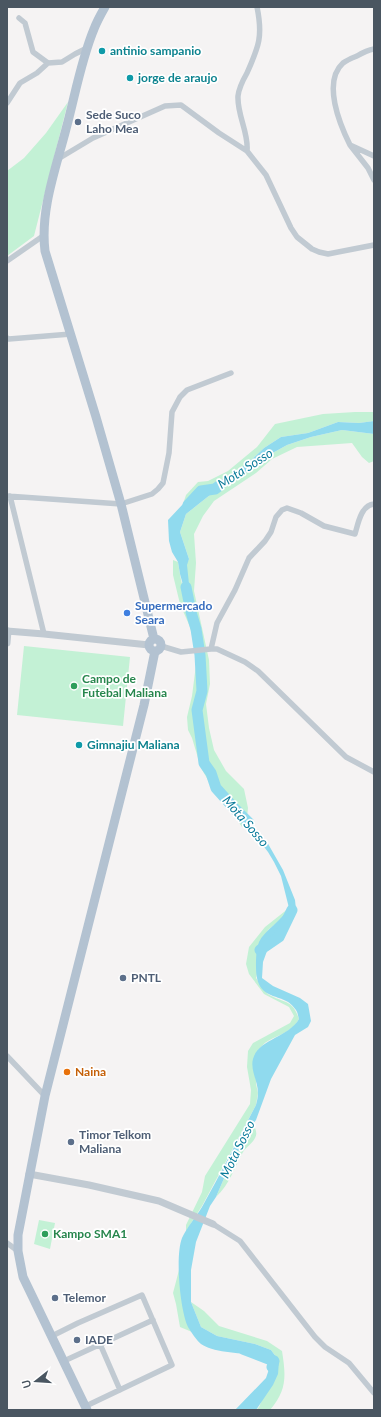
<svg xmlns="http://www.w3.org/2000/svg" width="381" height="1417" viewBox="0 0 381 1417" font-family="Lato,sans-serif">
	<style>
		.green { fill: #c3f1d5 }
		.water { fill: #90daee }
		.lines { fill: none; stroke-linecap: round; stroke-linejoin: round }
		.river { stroke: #90daee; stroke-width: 11 }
		.minor { stroke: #c1cad2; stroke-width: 5.5 }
		.tertiary { stroke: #c1cad2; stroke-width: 7 }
		.primary { stroke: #b3c2d1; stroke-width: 9 }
		.culture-dot { fill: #0f9aa8; stroke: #fff; stroke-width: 1.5 }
		.service-dot { fill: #5c6f8a; stroke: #fff; stroke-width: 1.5 }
		.shop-dot { fill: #3f7fe0; stroke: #fff; stroke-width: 1.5 }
		.leisure-dot { fill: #2e9e5b; stroke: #fff; stroke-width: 1.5 }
		.food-dot { fill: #e8710a; stroke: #fff; stroke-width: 1.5 }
		.labels { text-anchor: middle; stroke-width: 3.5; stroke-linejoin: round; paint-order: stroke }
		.culture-label { font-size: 12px; font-weight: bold; fill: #0d838f; stroke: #fff; text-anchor: start }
		.service-label { font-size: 12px; font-weight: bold; fill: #4e5e75; stroke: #fff; text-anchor: start }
		.shop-label { font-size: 12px; font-weight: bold; fill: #366cbe; stroke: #fff; text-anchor: start }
		.leisure-label { font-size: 12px; font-weight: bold; fill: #27864d; stroke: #fff; text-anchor: start }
		.food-label { font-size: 12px; font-weight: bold; fill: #c56008; stroke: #fff; text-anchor: start }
		.water-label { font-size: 13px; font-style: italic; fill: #0c7c9b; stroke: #fff }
	</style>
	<rect width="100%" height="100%" fill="#f5f3f3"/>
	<path class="green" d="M 68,102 L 34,236 L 7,256 L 7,171 L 24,158 L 46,133 Z
		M 355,412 L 374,412 L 374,421 L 359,423 L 338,422 L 308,433 L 281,437 L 264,448 L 247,464 L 183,504 L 186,495 L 198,482 L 208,481 L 228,471 L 257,447 L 275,424 L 323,414 Z
		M 342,430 L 374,434 L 374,461 L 369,463 L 362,457 L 352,443 L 297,447 L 272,459 L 256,473 L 214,501 L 203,516 L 194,534 L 196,563 L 194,591 L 209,660 L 210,684 L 206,704 L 209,728 L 214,750 L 226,771 L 244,789 L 248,808 L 247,817 L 236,806 L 242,818 L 250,830 L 242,827 L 223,800 L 215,792 L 201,768 L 192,738 L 188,730 L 187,717 L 192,696 L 197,657 L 190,627 L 180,604 L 173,575 L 173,560 L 178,562 C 180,574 182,593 191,602 L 186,565 L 189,559 L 180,532 L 186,514 L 210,495 L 257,466 L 269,455 L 287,445 L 311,437 Z
		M 24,646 L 130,657 L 123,726 L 17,715 Z
		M 289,908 L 285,916 L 268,930 L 256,978 C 260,983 263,990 268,994 C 284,1004 292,998 299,1019 C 292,1032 280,1034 268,1041 C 264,1043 261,1047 258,1050 L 256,1084 L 258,1093 L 256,1105 L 202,1206 L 186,1231 L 186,1225 L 202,1192 L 205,1176 L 250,1104 L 251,1090 L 247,1067 L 248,1051 L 253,1043 L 290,1023 L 294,1016 L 289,1007 L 264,994 L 249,974 L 246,964 L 249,947 L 265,927 Z
		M 253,1123 C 255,1128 258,1133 255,1138 C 253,1143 246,1147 243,1152 C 234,1168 230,1184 216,1197 L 225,1176 Z
		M 39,1220 L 55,1223 L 50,1249 L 34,1244 Z
		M 179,1270 C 180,1286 183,1320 192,1332 L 180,1327 L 176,1304 L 173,1293 Z
		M 191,1302 L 204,1311 L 219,1326 L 267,1341 L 282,1351 C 286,1376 287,1390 270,1410 L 256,1410 L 259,1407 L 279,1361 L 271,1350 L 255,1344 L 217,1336 L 201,1327 Z"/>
	<path class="water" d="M 374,421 L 374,434 L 342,430 L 311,437 L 287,445 L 269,455 L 257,466 L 210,495 L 186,514 L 180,532 L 189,559 L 187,565 L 191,603 L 187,599 L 180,574 L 178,562 L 172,552 L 169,541 L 168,520 L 183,504 L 247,464 L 264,448 L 281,437 L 308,433 L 338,422 L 359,423 Z
		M 235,804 L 267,842 L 283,870 L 295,900 L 296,909 L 292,918 L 283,926 L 267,951 L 263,962 L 262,978 L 273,986 L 300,998 L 308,1004 L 311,1021 L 308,1027 L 295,1035 L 271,1079 L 256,1120 L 249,1130 L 240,1148 L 225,1176 L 216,1197 L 210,1206 L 196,1242 L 191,1270 L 191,1302 L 201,1327 L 217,1336 L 255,1344 L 271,1350 L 279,1361 L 278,1374 L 273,1385 L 256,1410 L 235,1410 L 266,1378 L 271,1363 L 264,1355 C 249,1354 213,1353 201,1344 C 197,1341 191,1332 188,1327 C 180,1310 175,1256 182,1238 C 187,1227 196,1217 202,1207 C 221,1173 238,1139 256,1105 C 257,1101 258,1097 258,1093 C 258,1081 250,1070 253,1059 C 258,1039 288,1038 299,1019 C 298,1016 298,1013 296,1010 C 284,990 256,1005 256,967 C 256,959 256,950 259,942 C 264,931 282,920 289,908 L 281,876 L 274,862 L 268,852 L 242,818 Z"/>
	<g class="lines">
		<path class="river" d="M 188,505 L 201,491 L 215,489 L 219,486
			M 186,587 L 191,612 L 196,629 L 200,655 L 202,691 L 197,710 L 204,763 L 211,773 L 216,788 L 234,808 L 249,823
			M 260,950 L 279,937 L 292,910
			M 243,1349 L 274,1361 L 272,1367"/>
		<path class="minor" d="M 19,18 L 25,23 L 33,52 L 48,63
			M 7,103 L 20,83 L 37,73 L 48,63 L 62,62 L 75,54 L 87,48
			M 350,145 C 340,125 322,82 343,63 C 347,60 352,58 357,56 C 362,53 368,50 374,49
			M 247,151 C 249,133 237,115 238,96 C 239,87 243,80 247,73 C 259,46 263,36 257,7
			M 374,156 L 350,145 L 368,168 L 374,180
			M 58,159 L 93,138 L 165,106 L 181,105 L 219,133 L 247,151 L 266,175 L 291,228 L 297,237 L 312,249 L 319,252 L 328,254 L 374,245
			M 7,261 L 43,236
			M 7,338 L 9,339 L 71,334
			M 7,496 L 121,504 L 152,494 L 158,489 L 163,483 L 169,453 L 172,412 L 180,397 L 187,390 L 231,373
			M 10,496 L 44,634
			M 161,646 L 181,652 L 211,649 L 217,649 L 245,662 L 258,671 L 346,757 L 374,772
			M 211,649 L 217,623 L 235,590 L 249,558 L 265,541 L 271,532 L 276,517 L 282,510 L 287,508 L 301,513 L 324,526 L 355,534 C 358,524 361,505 374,504
			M 7,1056 L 45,1096
			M 213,1224 L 240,1241 L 315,1337 L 325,1347 L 349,1363 L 374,1393
			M 7,1243 L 18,1251
			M 52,1336 L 78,1323 L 142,1295 L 172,1365 L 86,1406
			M 100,1344 L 120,1390
			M 64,1361 L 153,1320"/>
		<path class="tertiary" d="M 7,631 L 44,634 L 149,645
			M 7,643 L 8,631
			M 29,1174 L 89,1185 L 159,1201 L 213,1224"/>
		<path class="primary" d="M 105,7 C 101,14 97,21 94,29 C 81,60 75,96 66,129 C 56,168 40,210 45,251 L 96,417 L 121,504 L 154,639
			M149 645a6 6 0 1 1 12 0a6 6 0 1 1-12 0Z
			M 87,1410 L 23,1277 L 18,1251 L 18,1235 L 45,1096 L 144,705 L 155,651"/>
	</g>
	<g class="culture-dot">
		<circle cx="102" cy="51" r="4"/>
		<circle cx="130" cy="78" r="4"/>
		<circle cx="79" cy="745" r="4"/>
	</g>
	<g class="service-dot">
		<circle cx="78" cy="122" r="4"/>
		<circle cx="123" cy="978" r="4"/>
		<circle cx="71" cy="1142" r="4"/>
		<circle cx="55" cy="1298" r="4"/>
		<circle cx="77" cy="1340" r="4"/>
	</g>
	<circle class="shop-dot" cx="127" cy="613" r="4"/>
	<g class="leisure-dot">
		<circle cx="74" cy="686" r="4"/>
		<circle cx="45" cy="1234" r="4"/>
	</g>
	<circle class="food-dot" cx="67" cy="1072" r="4"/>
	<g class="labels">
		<g class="culture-label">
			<text x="110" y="55">antinio sampanio</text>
			<text x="138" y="82">jorge de araujo</text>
			<text x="87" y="749">Gimnajiu Maliana</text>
		</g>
		<g class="service-label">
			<text x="86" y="119">Sede Suco<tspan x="86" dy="14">Laho Mea</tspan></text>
			<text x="131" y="982">PNTL</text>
			<text x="79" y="1139">Timor Telkom<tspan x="79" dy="14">Maliana</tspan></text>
			<text x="63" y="1302">Telemor</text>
			<text x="85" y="1344">IADE</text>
		</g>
		<g class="shop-label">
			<text x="135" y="610">Supermercado<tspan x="135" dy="14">Seara</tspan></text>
		</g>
		<g class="leisure-label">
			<text x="82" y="683">Campo de<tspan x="82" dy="14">Futebal Maliana</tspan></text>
			<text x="53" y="1238">Kampo SMA1</text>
		</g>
		<g class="food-label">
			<text x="75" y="1076">Naina</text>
		</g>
		<g class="water-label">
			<text transform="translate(245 468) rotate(-33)" y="5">Mota Sosso</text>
			<text transform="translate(246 821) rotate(49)" y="5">Mota Sosso</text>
			<text transform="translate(237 1149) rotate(-64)" y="5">Mota Sosso</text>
		</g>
	</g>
	<rect width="381" height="1417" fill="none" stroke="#4a5661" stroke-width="16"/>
	<g transform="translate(36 1381) rotate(253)" stroke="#ffffff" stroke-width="3" paint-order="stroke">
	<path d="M0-3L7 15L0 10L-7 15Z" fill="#4a5661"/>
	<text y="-6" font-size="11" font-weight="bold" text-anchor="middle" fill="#4a5661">U</text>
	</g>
</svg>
